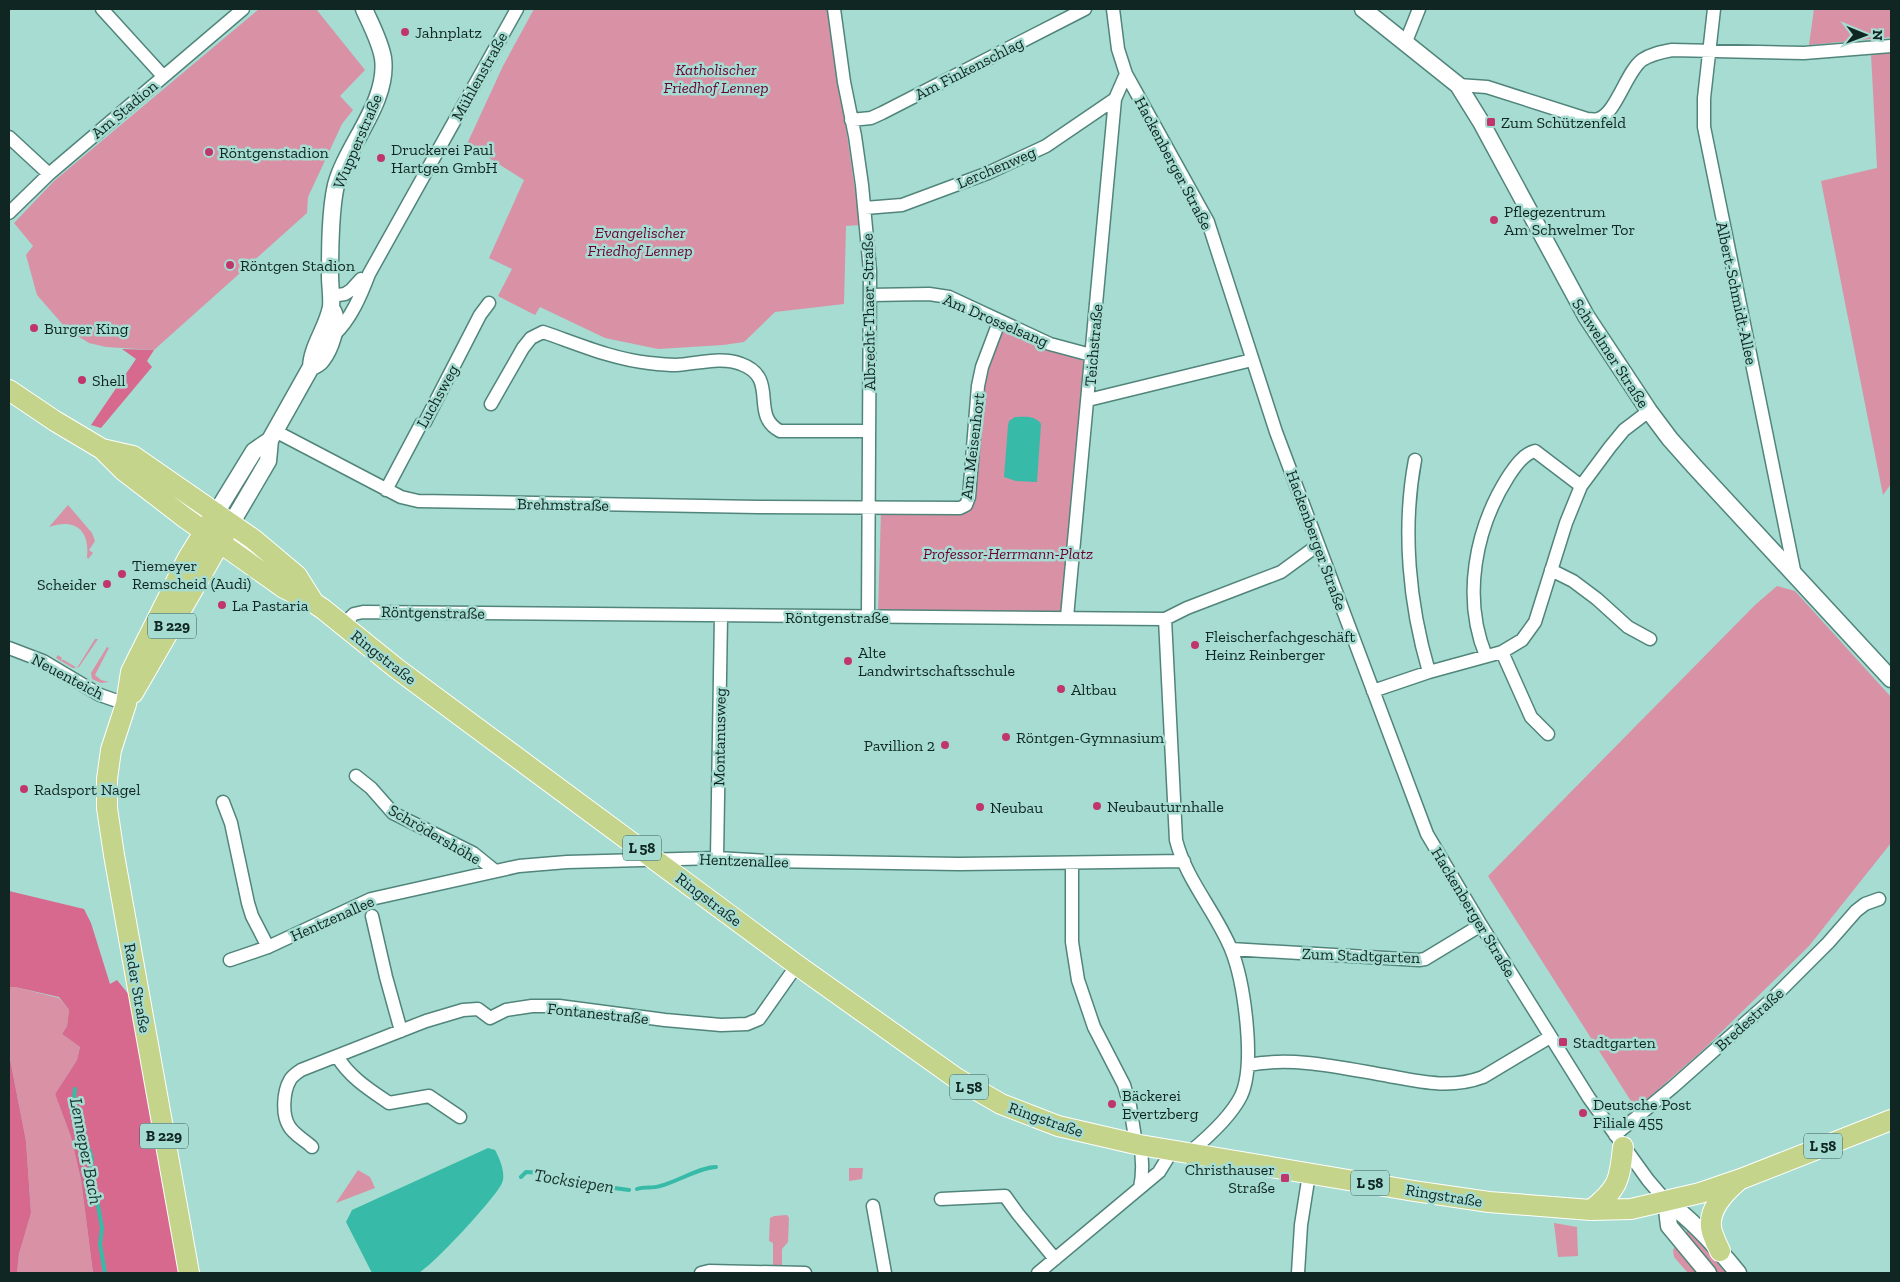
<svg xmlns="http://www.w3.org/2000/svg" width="1900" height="1282" viewBox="0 0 1900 1282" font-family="'Zilla Slab',serif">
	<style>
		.green { fill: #d991a6 }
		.forest { fill: #d8698e }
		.water { fill: #37baa7 }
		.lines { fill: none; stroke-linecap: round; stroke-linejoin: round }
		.stream { stroke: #37baa7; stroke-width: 4 }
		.minor-casing { stroke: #51857b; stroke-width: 15 }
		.tertiary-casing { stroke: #51857b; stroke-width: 19 }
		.primary-casing { stroke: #fff; stroke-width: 22 }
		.minor { stroke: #fff; stroke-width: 12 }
		.tertiary { stroke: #fff; stroke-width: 16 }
		.primary { stroke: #c4d48b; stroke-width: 20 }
		.poi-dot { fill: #c0356c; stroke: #a6dcd1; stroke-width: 2 }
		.labels { text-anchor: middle; stroke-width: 5; stroke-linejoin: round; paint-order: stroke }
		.shield { fill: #a6dcd1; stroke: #3d5d56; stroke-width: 1 }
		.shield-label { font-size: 15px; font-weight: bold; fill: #102622 }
		.poi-label { font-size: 16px; fill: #102622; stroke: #a6dcd1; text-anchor: start }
		.street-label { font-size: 16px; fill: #102622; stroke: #a6dcd1 }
		.park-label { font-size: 16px; font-style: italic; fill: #6c0035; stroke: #a6dcd1 }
		.water-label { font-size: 18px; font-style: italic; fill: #18332e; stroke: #a6dcd1 }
	</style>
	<rect width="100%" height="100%" fill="#a6dcd1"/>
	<path class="green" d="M 259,9 L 316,9 L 365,70 L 340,96 L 353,110 L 342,124 L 308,197 L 307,213 L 154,350 L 106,347 L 89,343 L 76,335 L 64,326 L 37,295 L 26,255 L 33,246 L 14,223 L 54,181 Z
		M 534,9 L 829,9 L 860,225 L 846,226 L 844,304 L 775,312 L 744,342 L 723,345 L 658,349 L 605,338 L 540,307 L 535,315 L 498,296 L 512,269 L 489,258 L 524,180 L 467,144 L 503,66 Z
		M 1814,9 L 1891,9 L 1891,37 L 1809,45 Z
		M 1891,50 L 1891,484 L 1883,495 L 1821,181 L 1877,168 L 1871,54 Z
		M 1002,328 L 1086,362 L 1063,612 L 878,613 L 881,511 L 959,515 L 968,510 L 982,387 L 987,368 Z
		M 68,505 L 92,533 L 95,541 L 89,550 L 93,553 L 88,559 L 87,557 C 90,530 75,518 49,527 Z
		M 1777,586 L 1795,591 L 1891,697 L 1891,843 L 1809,946 L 1703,1050 L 1636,1109 L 1488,876 L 1755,605 Z
		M 95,639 L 98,639 L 79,667 L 73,668 L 56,658 L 58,655 L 62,658 L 61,660 L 64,660 L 77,668 Z
		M 107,647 L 109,648 L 95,675 L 101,680 L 109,682 L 101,683 L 92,679 L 91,673 Z
		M 9,987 L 15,987 L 59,998 L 69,1010 L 67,1026 L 62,1034 L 80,1047 L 77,1060 L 55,1094 L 71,1137 L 81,1180 L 93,1273 L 17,1273 L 19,1254 L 31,1213 L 26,1141 L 9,1054 Z
		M 849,1168 L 863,1168 L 862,1179 L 849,1181 Z
		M 358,1170 L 370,1177 L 375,1188 L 336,1203 Z
		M 787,1215 L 789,1218 L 788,1242 L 782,1249 L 782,1267 L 773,1267 L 773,1243 L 769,1241 L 770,1218 L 774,1216 Z
		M 1554,1223 L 1577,1227 L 1578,1256 L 1558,1257 Z
		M 1689,1229 L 1726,1273 L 1715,1273 L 1683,1235 Z
		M 1676,1245 L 1699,1273 L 1688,1273 L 1674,1257 L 1673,1250 Z"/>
	<path class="forest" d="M 122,349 L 154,350 L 147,361 L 152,367 L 101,428 L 91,425 L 136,359 Z
		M 9,891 L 84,909 L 91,923 L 110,984 L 117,980 L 134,1001 L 183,1273 L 93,1273 L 81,1180 L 71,1137 L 55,1094 L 77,1060 L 80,1047 L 62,1034 L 67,1026 L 69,1010 L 59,997 L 15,987 L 9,987 Z
		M 9,1054 L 26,1141 L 31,1213 L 19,1254 L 17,1273 L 9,1273 Z"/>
	<path class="water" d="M 1015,417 C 1025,417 1035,415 1041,424 L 1037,482 L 1016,481 L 1004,477 L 1008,426 L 1009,421 Z
		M 488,1148 L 495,1150 C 500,1159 506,1174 502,1183 C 497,1196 430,1269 418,1273 C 409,1276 382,1273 372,1273 L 346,1222 L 352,1210 Z"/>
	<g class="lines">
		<path class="stream" d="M 75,1089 C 72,1105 79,1125 84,1140 C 88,1149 94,1156 91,1166 L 102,1228 L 100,1244 L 105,1273
			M 521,1177 L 526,1172 C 536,1172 547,1174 556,1180 L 629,1190
			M 637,1189 C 645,1186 652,1189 660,1186 C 677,1182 700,1167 716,1167"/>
		<g class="minor-casing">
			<path id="minor" d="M 102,9 L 163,76
				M 834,9 L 844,82 L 855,136 L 862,185 L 870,271 L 868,617
				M 1113,9 L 1118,49 L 1126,74 L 1208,222 L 1276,432 L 1427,834 L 1481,925 L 1589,1098 L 1648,1180 L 1666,1201
				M 1714,9 L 1704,98 L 1704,127 L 1795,575
				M 1405,44 L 1419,9
				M 1458,85 L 1487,87 L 1587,119 C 1591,119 1595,120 1598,119 C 1616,114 1626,72 1642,60 C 1651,54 1661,52 1672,50 L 1804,53 L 1891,46
				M 851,120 L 871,118 L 882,113 L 1085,9
				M 9,137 L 49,174
				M 865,208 L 902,205 L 988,173 L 1046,146 L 1115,99
				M 9,213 L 49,174 L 243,9
				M 870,295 L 929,294 L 949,297 L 1050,344 L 1091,355
				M 331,296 L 345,294 L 351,290 L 361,279
				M 334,335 C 351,319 361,295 369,274 L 517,9
				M 1088,400 L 1252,360
				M 491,404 L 523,348 L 531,338 L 543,332 C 578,344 612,359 649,363 C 658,364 667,365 676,365 C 696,364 722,356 741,364 C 780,378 749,415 780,431 L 869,431
				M 275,431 L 401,497 L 418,501 L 758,507 L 960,508 L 966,505 L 969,497 L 978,386 L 982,367 L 999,322
				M 1415,460 C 1402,529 1409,604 1429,672
				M 386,490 L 421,424 L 425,422 L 480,315 L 489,303
				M 1551,570 L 1573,581 L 1597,599 L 1628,627 L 1650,639
				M 1067,617 L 1115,99 L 1126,74
				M 1165,619 L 1176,840 C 1186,880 1216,912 1231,949 C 1244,981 1256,1064 1241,1096 C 1231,1116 1207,1138 1190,1152
				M 343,625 L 354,614 L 363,612 L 1165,619 L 1187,608 L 1281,572 L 1318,545
				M 9,648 L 43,661 L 100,695 L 126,704
				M 1502,652 L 1531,717 L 1548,734
				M 1486,656 C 1462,598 1475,529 1508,477 C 1514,468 1523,454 1535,451 L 1581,486
				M 1373,691 L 1429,672 L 1502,652 L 1522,640 L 1535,622 L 1566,523 L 1581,486 L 1610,447 L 1624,430 L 1649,411
				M 356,776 L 371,788 L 393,813 L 473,853 L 494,870
				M 223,802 L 231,823 L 248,903 L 252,916 L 268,947
				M 717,858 L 721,616
				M 1072,863 L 1072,942 L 1078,980 L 1094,1027 L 1124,1085 L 1130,1106 L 1136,1144
				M 372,916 L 386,977 L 401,1031
				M 1231,949 L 1419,960 L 1425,959 L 1481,925
				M 230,960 L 268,947 L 371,899 L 519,866 L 567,862 L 717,858 L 767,861 L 959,864 L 1184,861
				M 337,1056 C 349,1077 370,1090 389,1103 L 429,1096 L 460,1117
				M 1248,1065 C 1295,1056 1342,1068 1389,1076 C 1421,1082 1451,1089 1483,1077 L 1550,1037
				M 1615,1135 L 1673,1087 L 1771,1000 L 1828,943 L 1856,911 L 1865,904 L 1879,899
				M 312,1147 C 305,1140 294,1135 289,1126 C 282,1115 283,1092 290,1080 C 292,1076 297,1073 301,1070 L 426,1021 L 463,1010 L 478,1009 L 490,1018 L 506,1010 L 532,1006 L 559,1006 L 665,1020 L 721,1025 L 747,1024 L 759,1019 L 797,965
				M 1140,1188 C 1143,1173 1143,1160 1140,1145
				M 941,1199 L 1005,1196 L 1018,1214 L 1055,1259
				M 873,1206 L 885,1273
				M 701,1273 L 709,1271 L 805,1273
				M 1038,1273 L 1159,1172 L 1167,1159 L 1169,1149
				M 1298,1273 L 1301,1225 L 1309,1174"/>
		</g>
		<g class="tertiary-casing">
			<path id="tertiary" d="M 1363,9 L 1458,85 L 1481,122 L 1586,316 L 1649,411 L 1670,439 L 1694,466 L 1891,679
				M 311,367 C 312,346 327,328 331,307 C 332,297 330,286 330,276 C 330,250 330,211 336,185 C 347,144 389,102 383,58 C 380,41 371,25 364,9
				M 216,513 L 254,451 L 270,440 L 311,367 C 314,366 319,363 321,361 C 330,350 340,323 333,311
				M 231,524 L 268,461 L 270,440
				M 1666,1201 C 1694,1221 1717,1247 1738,1273
				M 1666,1201 L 1669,1226 L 1708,1273"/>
		</g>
		<g class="primary-casing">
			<path id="primary" d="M 9,390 L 55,421 L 102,449 L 123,470 L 184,517 L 284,588 L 314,603 L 323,609 L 396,668 L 485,734 L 797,965 L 956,1078 L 1001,1104 L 1058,1126 L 1140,1145 L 1414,1191 L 1489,1202 L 1591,1210 L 1631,1209 L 1700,1193 L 1741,1179 L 1891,1120
				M 102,449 L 133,456 L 253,539 L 297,576 L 314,603
				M 133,693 L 226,532
				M 1591,1210 C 1618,1189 1620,1180 1623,1147
				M 1720,1251 C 1717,1245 1714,1238 1712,1232 C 1706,1211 1724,1193 1738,1181
				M 189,1273 L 114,855 L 107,808 L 107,779 L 111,750 L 126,704 L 131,672 L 188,558 L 216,513"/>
		</g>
		<use href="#minor" class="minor"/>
		<use href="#tertiary" class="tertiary"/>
		<use href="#primary" class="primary"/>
	</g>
	<g class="poi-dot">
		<circle cx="405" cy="32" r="5"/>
		<rect x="1486" y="117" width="10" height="10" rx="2.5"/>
		<circle cx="209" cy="152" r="5"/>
		<circle cx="381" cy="158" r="5"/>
		<circle cx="1494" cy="220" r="5"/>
		<circle cx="230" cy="265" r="5"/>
		<circle cx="34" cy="328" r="5"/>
		<circle cx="82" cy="380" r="5"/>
		<circle cx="122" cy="574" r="5"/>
		<circle cx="107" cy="584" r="5"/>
		<circle cx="222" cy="605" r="5"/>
		<circle cx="1195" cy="645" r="5"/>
		<circle cx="848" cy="661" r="5"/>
		<circle cx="1061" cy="689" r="5"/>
		<circle cx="1006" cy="737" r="5"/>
		<circle cx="945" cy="745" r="5"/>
		<circle cx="24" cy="789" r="5"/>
		<circle cx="1097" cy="806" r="5"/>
		<circle cx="980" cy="807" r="5"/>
		<rect x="1558" y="1037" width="10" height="10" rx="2.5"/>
		<circle cx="1112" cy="1104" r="5"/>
		<circle cx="1583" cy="1113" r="5"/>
		<rect x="1280" y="1173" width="10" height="10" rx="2.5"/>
	</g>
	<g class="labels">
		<g class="shield">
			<rect x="148" y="613.5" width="48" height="25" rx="4"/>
			<rect x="623" y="835.5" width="38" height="25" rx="4"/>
			<rect x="950" y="1074.5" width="38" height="25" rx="4"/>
			<rect x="140" y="1123.5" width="48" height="25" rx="4"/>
			<rect x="1804" y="1133.5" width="38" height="25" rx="4"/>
			<rect x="1351" y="1170.5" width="38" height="25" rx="4"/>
		</g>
		<g class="shield-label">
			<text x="172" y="631">B 229</text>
			<text x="642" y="853">L 58</text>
			<text x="969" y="1092">L 58</text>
			<text x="164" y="1141">B 229</text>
			<text x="1823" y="1151">L 58</text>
			<text x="1370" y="1188">L 58</text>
		</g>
		<g class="poi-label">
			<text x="415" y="38">Jahnplatz</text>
			<text x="1501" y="128">Zum Schützenfeld</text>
			<text x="391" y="155">Druckerei Paul<tspan x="391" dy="18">Hartgen GmbH</tspan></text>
			<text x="219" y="158">Röntgenstadion</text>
			<text x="1504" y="217">Pflegezentrum<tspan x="1504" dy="18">Am Schwelmer Tor</tspan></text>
			<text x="240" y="271">Röntgen Stadion</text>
			<text x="44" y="334">Burger King</text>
			<text x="92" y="386">Shell</text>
			<text x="132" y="571">Tiemeyer<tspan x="132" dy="18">Remscheid (Audi)</tspan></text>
			<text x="97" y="590" text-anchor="end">Scheider</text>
			<text x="232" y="611">La Pastaria</text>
			<text x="1205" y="642">Fleischerfachgeschäft<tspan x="1205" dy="18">Heinz Reinberger</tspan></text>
			<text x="858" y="658">Alte<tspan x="858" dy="18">Landwirtschaftsschule</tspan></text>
			<text x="1071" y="695">Altbau</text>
			<text x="1016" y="743">Röntgen-Gymnasium</text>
			<text x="935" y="751" text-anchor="end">Pavillion 2</text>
			<text x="34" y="795">Radsport Nagel</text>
			<text x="1107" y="812">Neubauturnhalle</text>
			<text x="990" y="813">Neubau</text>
			<text x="1573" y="1048">Stadtgarten</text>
			<text x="1122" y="1101">Bäckerei<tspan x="1122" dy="18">Evertzberg</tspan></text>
			<text x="1593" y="1110">Deutsche Post<tspan x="1593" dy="18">Filiale 455</tspan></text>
			<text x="1275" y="1175" text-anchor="end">Christhauser<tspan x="1275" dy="18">Straße</tspan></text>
		</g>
		<g class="street-label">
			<text transform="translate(969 68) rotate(-27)" y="6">Am Finkenschlag</text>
			<text transform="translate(479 76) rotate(-61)" y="6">Mühlenstraße</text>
			<text transform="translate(124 109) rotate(-40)" y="6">Am Stadion</text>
			<text transform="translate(357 141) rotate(-67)" y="6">Wupperstraße</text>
			<text transform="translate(1174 163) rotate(62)" y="6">Hackenberger Straße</text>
			<text transform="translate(996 167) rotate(-23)" y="6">Lerchenweg</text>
			<text transform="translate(1737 293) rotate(78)" y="6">Albert-Schmidt-Allee</text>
			<text transform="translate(868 312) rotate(-91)" y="6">Albrecht-Thaer-Straße</text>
			<text transform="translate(996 320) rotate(23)" y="6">Am Drosselsang</text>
			<text transform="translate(1093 345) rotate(-85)" y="6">Teichstraße</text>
			<text transform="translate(1611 353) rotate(57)" y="6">Schwelmer Straße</text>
			<text transform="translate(437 396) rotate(-61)" y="6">Luchsweg</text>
			<text transform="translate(972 446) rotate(-83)" y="6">Am Meisenhort</text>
			<text transform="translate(563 504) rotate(1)" y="6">Brehmstraße</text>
			<text transform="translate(1317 540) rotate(70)" y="6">Hackenberger Straße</text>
			<text transform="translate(433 612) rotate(1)" y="6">Röntgenstraße</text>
			<text x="837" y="623">Röntgenstraße</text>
			<text transform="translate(384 657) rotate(38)" y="6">Ringstraße</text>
			<text transform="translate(68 676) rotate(28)" y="6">Neuenteich</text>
			<text transform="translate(719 737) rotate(-89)" y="6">Montanusweg</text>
			<text transform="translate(435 834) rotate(30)" y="6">Schrödershöhe</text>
			<text transform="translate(744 860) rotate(2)" y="6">Hentzenallee</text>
			<text transform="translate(709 899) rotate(37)" y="6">Ringstraße</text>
			<text transform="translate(1474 912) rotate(59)" y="6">Hackenberger Straße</text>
			<text transform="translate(332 918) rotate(-24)" y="6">Hentzenallee</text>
			<text transform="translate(1361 955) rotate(2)" y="6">Zum Stadtgarten</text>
			<text transform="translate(138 988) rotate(80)" y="6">Rader Straße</text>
			<text transform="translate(598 1013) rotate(6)" y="6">Fontanestraße</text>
			<text transform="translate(1749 1019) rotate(-42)" y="6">Bredestraße</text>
			<text transform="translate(1046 1119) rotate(19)" y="6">Ringstraße</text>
			<text transform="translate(1444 1195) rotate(9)" y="6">Ringstraße</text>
		</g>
		<g class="park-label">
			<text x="716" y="75">Katholischer<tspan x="716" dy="18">Friedhof Lennep</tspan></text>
			<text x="640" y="238">Evangelischer<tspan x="640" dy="18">Friedhof Lennep</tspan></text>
			<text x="1008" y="559">Professor-Herrmann-Platz</text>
		</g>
		<g class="water-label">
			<text transform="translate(86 1151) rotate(79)" y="6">Lenneper Bach</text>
			<text transform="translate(574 1181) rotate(9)" y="6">Tocksiepen</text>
		</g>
	</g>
	<rect width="1900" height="1282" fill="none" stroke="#102622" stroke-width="20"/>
	<g transform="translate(1865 35) rotate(91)" stroke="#a6dcd1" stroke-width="4" paint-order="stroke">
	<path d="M0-4L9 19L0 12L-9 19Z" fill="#102622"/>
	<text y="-8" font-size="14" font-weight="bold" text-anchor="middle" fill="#102622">N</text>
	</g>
</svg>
